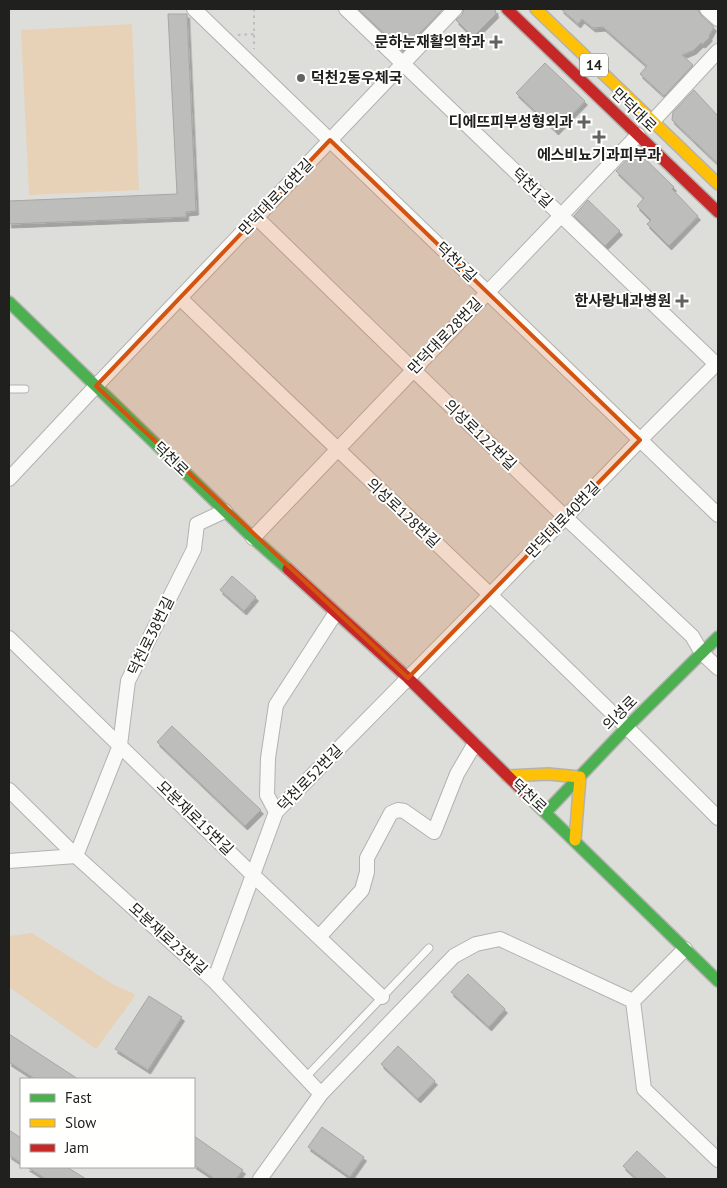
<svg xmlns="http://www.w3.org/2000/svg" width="727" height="1188" viewBox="0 0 727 1188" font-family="'PT Sans','Noto Sans KR',sans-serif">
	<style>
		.green { fill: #e7d2b7 }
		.building { fill: #bdbebb; stroke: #a6a7a4; filter: url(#shadow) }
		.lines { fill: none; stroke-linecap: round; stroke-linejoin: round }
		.lane-casing { stroke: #b2b3b0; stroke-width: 9 }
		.street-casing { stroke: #b2b3b0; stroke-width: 16 }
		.fast-casing { stroke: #b2b3b0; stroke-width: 14 }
		.slow-casing { stroke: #b2b3b0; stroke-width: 14 }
		.jam-casing { stroke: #b2b3b0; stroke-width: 14 }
		.path { stroke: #bcbcbb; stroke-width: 2; stroke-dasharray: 2.5 4; stroke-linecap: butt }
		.lane { stroke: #fafaf9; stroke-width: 7 }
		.street { stroke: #fafaf9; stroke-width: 14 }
		.fast { stroke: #4caf50; stroke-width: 11 }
		.slow { stroke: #ffc107; stroke-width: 11 }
		.jam { stroke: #c62828; stroke-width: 11 }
		.marked { fill: #d4530e; fill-opacity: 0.2; stroke: #d4530e; stroke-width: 4; stroke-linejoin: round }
		.poi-dot { fill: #626360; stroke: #fffffe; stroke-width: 2 }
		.labels { text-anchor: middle; stroke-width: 4; stroke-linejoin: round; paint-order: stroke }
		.shield { fill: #fffffe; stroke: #636462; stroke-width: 1 }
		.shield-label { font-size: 14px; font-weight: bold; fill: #20211f }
		.poi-label { font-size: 15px; font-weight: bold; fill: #20211f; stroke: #fffffe; text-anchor: end }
		.street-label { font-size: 15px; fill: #20211f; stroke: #fffffe }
	</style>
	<defs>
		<filter id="shadow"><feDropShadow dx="2.5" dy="4" stdDeviation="0" flood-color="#0004"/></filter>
	</defs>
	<rect width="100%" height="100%" fill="#dddeda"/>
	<path class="green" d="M 132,24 L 139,190 L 29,195 L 21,30 Z
		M 32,933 L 114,985 L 135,994 L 133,999 L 96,1049 L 9,987 L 9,936 Z"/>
	<path class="building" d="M 358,9 L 443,9 L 403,51 Z
		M 464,9 L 495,9 L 496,14 L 473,37 L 456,20 L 462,15 Z
		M 561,9 L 698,9 L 701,15 L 714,27 L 709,36 L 710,37 L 703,44 L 701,43 L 694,50 L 682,55 L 693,65 L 664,96 L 640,74 L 647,66 L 603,27 L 593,28 L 582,19 L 578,24 Z
		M 168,14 L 187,14 L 196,211 L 186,212 L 186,217 L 9,224 L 9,201 L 177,194 Z
		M 545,63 L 585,101 L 556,131 L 516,93 Z
		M 694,90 L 718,116 L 718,164 L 672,120 L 673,112 Z
		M 636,150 L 674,187 L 672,189 L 698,216 L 669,246 L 647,224 L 651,220 L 637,206 L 644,198 L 616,171 Z
		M 588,200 L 620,231 L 605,246 L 574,216 Z
		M 232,576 L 256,597 L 244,611 L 220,590 Z
		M 172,726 L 261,810 L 245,826 L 157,742 Z
		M 468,974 L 505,1009 L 489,1027 L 451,992 Z
		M 149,996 L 182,1017 L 148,1070 L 115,1049 Z
		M 9,1034 L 78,1079 L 35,1079 L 9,1062 Z
		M 398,1046 L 435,1081 L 418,1099 L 381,1064 Z
		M 322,1127 L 364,1157 L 350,1177 L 308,1147 Z
		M 9,1130 L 21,1138 L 21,1163 L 9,1155 Z
		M 194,1136 L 243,1170 L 236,1179 L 215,1179 L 194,1165 Z
		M 637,1151 L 667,1179 L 637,1179 L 623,1166 Z
		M 27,1167 L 67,1167 L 86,1179 L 46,1179 Z"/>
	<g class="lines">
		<g class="lane-casing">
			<path id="lane" d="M 9,389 L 25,389
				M 305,1078 L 429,948"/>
		</g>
		<g class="street-casing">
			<path id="street" d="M 194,9 L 718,515
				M 346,9 L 718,366
				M 707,9 L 718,19
				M 652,122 L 718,51
				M 256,217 L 565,517 L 692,636 L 702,653 L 718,668
				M 180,298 C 359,471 542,641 718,818
				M 9,479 L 96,386 L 455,9
				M 253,538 L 638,135
				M 9,638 L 254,876 L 382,997
				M 9,790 L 76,856 L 214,981 L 321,1094
				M 276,812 L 267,795 L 268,758 L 276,705 L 335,614
				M 9,861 L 76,856 L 120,745 L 128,681 L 194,549 L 197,524 L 225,511
				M 319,937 L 362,890 L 367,872 L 367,858 L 391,813 L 398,810 L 404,811 L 434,832 L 457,774 L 474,745
				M 214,981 L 276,812 L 490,595 L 640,440 L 718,362
				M 633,1001 L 644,1089 L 718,1160
				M 260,1179 L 321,1094 L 454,956 L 476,944 L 500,939 L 633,1001 L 685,949"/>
		</g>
		<g class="fast-casing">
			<path id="fast" d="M 9,302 L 253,538 L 288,569
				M 526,794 L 718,981
				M 546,812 L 627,727 L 718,637"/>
		</g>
		<g class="slow-casing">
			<path id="slow" d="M 536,9 L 718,184
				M 507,776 L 548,774 L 580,777 L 575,840"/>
		</g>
		<g class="jam-casing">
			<path id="jam" d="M 507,9 L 718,212
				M 288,569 L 408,678 L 526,794"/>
		</g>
		<path class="path" d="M 254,9 L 254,49
			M 238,35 L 254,34"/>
		<use href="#lane" class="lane"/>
		<use href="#street" class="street"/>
		<use href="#fast" class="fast"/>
		<use href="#slow" class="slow"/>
		<use href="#jam" class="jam"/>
	</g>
	<path class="marked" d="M 330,140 L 640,440 L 408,678 L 96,386 Z"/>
	<g class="poi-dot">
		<path d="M493.5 34.5h5v5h5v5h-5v5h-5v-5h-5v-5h5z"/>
		<circle cx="301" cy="78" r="5"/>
		<path d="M581.5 114.5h5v5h5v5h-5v5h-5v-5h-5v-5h5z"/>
		<path d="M596.5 129.5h5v5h5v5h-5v5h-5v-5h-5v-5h5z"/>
		<path d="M679.5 293.5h5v5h5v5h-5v5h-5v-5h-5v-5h5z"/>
	</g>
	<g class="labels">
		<rect class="shield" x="580" y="53.5" width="28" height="23" rx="4"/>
		<g class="shield-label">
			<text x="594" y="70">14</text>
		</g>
		<g class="poi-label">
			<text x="485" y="47">문하눈재활의학과</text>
			<text x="311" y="83" text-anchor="start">덕천2동우체국</text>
			<text x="573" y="127">디에뜨피부성형외과</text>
			<text x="599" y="160" text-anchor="middle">에스비뇨기과피부과</text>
			<text x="671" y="306">한사랑내과병원</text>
		</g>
		<g class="street-label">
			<text transform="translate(634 110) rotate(44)" y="5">만덕대로</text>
			<text transform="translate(532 188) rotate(44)" y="5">덕천1길</text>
			<text transform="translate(276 197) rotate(-46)" y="5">만덕대로16번길</text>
			<text transform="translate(456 262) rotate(44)" y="5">덕천2길</text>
			<text transform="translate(445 336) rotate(-46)" y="5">만덕대로28번길</text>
			<text transform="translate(480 435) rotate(44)" y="5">의성로122번길</text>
			<text transform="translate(171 459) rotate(44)" y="5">덕천로</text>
			<text transform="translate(403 513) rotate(43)" y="5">의성로128번길</text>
			<text transform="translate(563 520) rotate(-46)" y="5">만덕대로40번길</text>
			<text transform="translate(151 636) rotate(-64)" y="5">덕천로38번길</text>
			<text transform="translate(620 713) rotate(-45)" y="5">의성로</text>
			<text transform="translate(310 778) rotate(-46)" y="5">덕천로52번길</text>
			<text transform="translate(529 796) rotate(43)" y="5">덕천로</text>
			<text transform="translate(195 818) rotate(44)" y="5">모분재로15번길</text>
			<text transform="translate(168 939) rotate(42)" y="5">모분재로23번길</text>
		</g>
	</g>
	<rect width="727" height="1188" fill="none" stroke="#20211f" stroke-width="20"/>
	<rect x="20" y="1078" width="175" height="90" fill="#fffffe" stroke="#a6a6a5"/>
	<rect x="30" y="1094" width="25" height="8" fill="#4caf50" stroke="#a6a6a5"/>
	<text x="65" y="1103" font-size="15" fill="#20211f">Fast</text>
	<rect x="30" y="1119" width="25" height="8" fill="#ffc107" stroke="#a6a6a5"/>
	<text x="65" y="1128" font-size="15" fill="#20211f">Slow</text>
	<rect x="30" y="1144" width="25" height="8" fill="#c62828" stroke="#a6a6a5"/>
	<text x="65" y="1153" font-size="15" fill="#20211f">Jam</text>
</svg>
